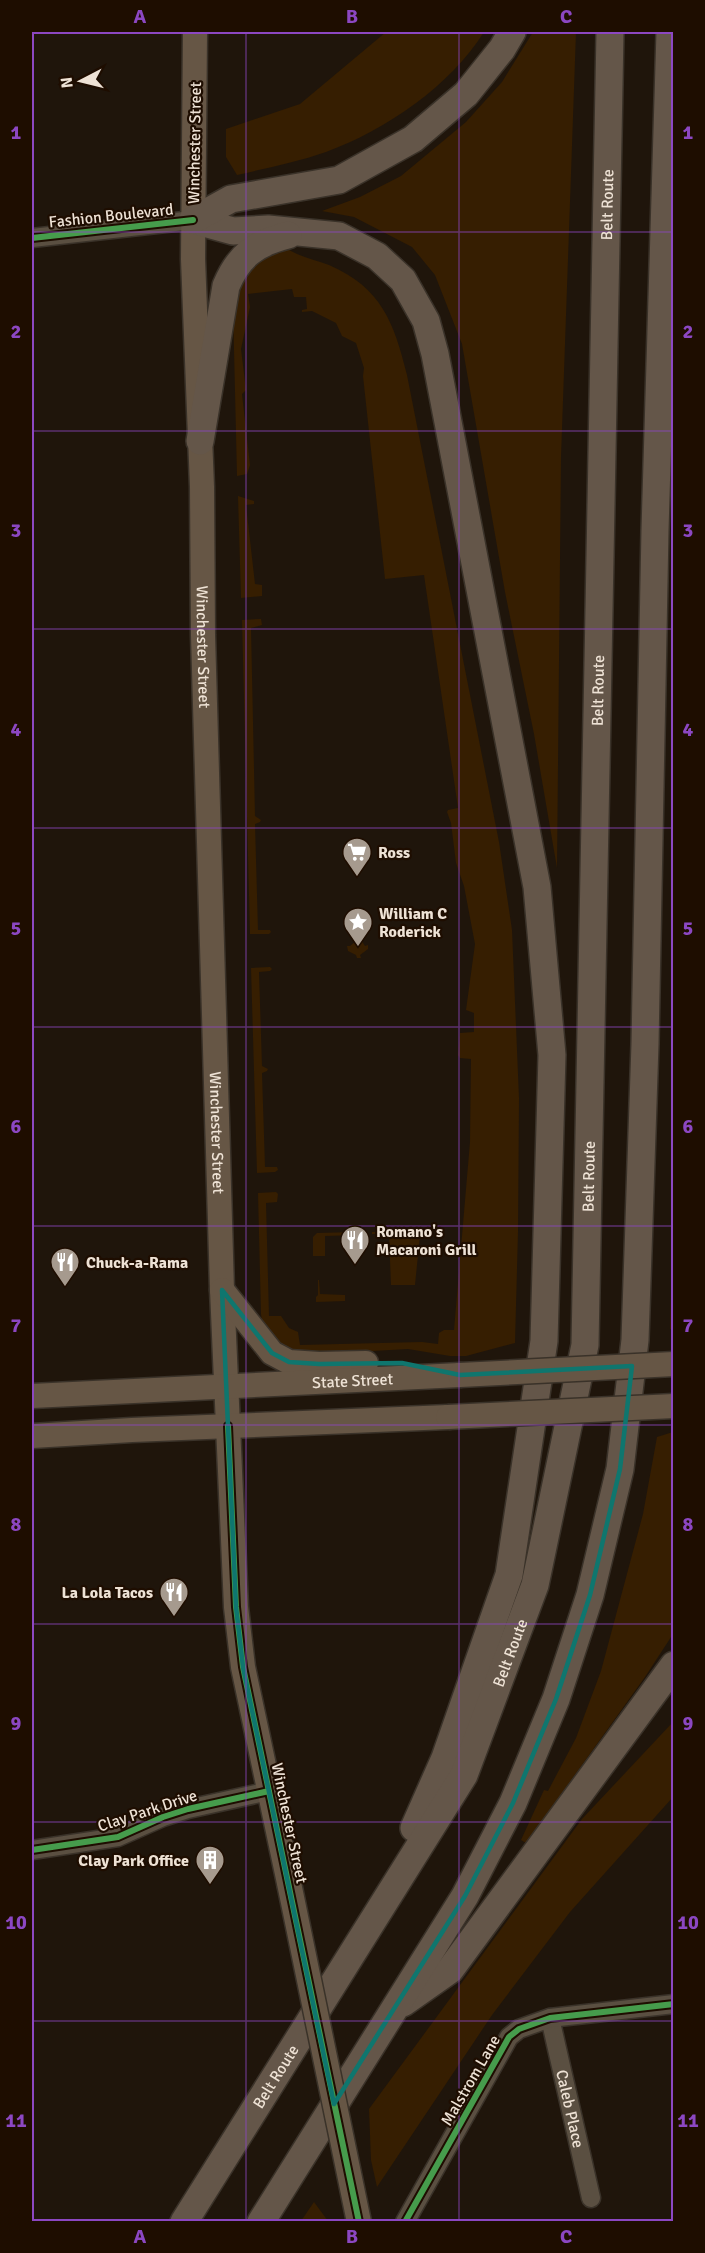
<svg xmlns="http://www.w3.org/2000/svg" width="705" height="2253" viewBox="0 0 705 2253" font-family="Signika,sans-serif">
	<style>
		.green { fill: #361e01 }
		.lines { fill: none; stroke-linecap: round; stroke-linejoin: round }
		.minor-casing { stroke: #3a3229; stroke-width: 21 }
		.major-casing { stroke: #3a3229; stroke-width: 27 }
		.highway-casing { stroke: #3a3229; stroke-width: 30 }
		.minor { stroke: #5a4f41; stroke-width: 18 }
		.major { stroke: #665645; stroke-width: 24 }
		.highway { stroke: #645649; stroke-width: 27 }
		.major-bridge-casing { stroke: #3a3229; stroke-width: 27; stroke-linecap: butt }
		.major-bridge { stroke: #665645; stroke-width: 24 }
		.cycleway-casing { stroke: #1e0d00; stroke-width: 10 }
		.cycleway { stroke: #469c4c; stroke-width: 6 }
		.marked { fill: none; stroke: #0f766e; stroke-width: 4.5; stroke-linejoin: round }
		.grid { fill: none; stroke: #8c47c2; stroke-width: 1.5; stroke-opacity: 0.55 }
		.labels { text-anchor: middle; stroke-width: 4.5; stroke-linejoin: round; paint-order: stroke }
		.street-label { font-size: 16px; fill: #eee2d5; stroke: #1e0d00 }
		.poi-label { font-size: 16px; font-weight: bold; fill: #eee2d5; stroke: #1e0d00; text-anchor: start }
		.neatline { fill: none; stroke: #8c47c2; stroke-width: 2 }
		.grid-label { font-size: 20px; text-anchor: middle; font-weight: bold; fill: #8c47c2 }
	</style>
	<rect width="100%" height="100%" fill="#1f150b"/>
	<path class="green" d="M 386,32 L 484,32 C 450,86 386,130 326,152 C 297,162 267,168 237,175 L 226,157 L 226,129 L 300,104 Z
		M 533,32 L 576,32 L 561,457 L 557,868 L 534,734 L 505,592 L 462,344 L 435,275 L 412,247 L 354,217 L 322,211 L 360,197 L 401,176 L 466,122 L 502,82 Z
		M 282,245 C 295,256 313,259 329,265 C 382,288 394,323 407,375 L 499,842 L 512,930 L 519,1098 L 518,1232 L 515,1343 L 466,1356 L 450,1356 L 408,1349 L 302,1355 L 277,1346 L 262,1321 L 261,1314 L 258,1193 L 276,1192 L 278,1194 L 277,1202 L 266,1203 L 269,1316 L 281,1316 L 289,1328 L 298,1332 L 300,1345 L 422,1342 L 438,1344 L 439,1333 L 444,1330 L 454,1330 L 470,1142 L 471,1059 L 460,1058 L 458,1055 L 460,1033 L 474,1032 L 474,1013 L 466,1010 L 475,944 L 464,886 L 456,863 L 451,823 L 447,812 L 448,810 L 458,808 L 424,575 L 385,579 L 363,376 L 364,368 L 356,343 L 342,336 L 336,323 L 312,311 L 302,312 L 302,310 L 307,309 L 306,297 L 294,297 L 292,289 L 248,294 L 250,307 L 241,349 L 246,390 L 242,394 L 250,465 L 247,474 L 237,476 L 233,307 L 245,268 Z
		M 238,496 L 254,501 L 254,504 L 246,505 L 255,584 L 262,585 L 262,596 L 241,598 Z
		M 261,619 L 262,625 L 251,628 L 255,816 L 261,820 L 260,822 L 255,824 L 258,930 L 270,930 L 271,932 L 269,934 L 250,934 L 242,620 Z
		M 359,937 L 365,946 L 368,945 L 368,949 L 360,955 L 361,958 L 357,958 L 356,955 L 348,951 L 347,946 L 350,946 L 356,941 L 355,938 Z
		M 270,967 L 272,969 L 270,971 L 259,972 L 262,1066 L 268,1069 L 267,1071 L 262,1073 L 265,1167 L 277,1167 L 278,1170 L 275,1172 L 257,1173 L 251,968 Z
		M 673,1211 L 674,1330 L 673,1330 L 670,1329 Z
		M 429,1230 L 432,1232 L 431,1234 L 420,1235 L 415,1285 L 391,1285 L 389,1234 L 372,1234 L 372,1232 Z
		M 357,1232 L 357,1235 L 325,1236 L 325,1256 L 313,1256 L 313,1237 L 317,1233 Z
		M 318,1280 L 319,1280 L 320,1294 L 345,1295 L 345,1301 L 316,1302 L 316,1297 L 318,1295 Z
		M 673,1432 L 673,1634 L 645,1677 L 526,1843 L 521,1840 L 544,1790 L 548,1791 L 576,1738 L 601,1671 L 643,1514 L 657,1437 Z
		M 673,1722 L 673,1797 L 570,1912 L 492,2015 L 377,2187 L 371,2160 L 369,2109 L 582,1819 Z
		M 314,2202 L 328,2221 L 301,2221 Z"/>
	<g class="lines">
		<g class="minor-casing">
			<g id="minor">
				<path d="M 32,238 L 193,220"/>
				<path d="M 32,1850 L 118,1837 L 163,1817 L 188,1809 L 269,1791"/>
				<path id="s1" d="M 550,2018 L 591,2198"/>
				<path d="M 405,2222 L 504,2046 L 509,2037 L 519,2029 L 550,2018 L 674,2004"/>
			</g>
		</g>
		<g class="major-casing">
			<g id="major">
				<path id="s2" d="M 195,32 L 193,259 L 202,487 L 203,635 L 222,1290 L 236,1607 L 243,1667 L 289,1883"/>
				<path d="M 222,1290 L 272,1353 L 289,1362 L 319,1364 L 366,1363"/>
				<path id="s3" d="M 32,1396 L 460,1375"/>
				<path d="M 32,1436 L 132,1430 L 448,1417"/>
			</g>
		</g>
		<g class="highway-casing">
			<g id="highway">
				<path d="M 193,220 L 233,231 L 268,229 L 339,236 L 377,256 L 403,280 L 426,321 L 435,354 L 537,887 L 552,1055 L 544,1341 L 509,1575 L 445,1758 L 414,1828"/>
				<path d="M 193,220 L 231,199 L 339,180 L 413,139 L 466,94 L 502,49 L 512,32"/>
				<path d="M 200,441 L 226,286 C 239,255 256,243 288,235"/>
				<path d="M 403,2003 L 450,1970 L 674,1665"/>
				<path id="s4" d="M 184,2222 L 464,1775 L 535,1585 L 585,1345 L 610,32"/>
				<path d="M 261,2222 L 465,1896 L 513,1803 L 556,1699 L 590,1595 L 620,1469 L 635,1340 L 645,1044 L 655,530 L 670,32"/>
			</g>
		</g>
		<use href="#minor" class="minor"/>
		<use href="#major" class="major"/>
		<use href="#highway" class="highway"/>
		<g class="major-bridge-casing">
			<path id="major-bridge" d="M 460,1375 L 674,1364
				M 448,1417 L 674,1406
				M 289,1883 L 359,2222"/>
		</g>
		<use href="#major-bridge" class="major-bridge"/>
		<g class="cycleway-casing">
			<path id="cycleway" d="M 32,238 L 193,220
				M 228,1426 L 236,1607 L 243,1667 L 359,2222
				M 32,1850 L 118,1837 L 163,1817 L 188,1809 L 269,1791
				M 405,2222 L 504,2046 L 509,2037 L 519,2029 L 550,2018 L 674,2004"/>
		</g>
		<use href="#cycleway" class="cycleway"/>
	</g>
	<path class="marked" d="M 222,1290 L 272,1353 L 289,1362 L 319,1364 L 402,1363 L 460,1375 L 632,1366 L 620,1469 L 590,1595 L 556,1699 L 513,1803 L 465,1896 L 334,2104 L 243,1667 L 236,1607 Z"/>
	<path class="grid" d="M 246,32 L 246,2222M 459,32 L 459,2222M 32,232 L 674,232M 32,431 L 674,431M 32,629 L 674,629M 32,828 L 674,828M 32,1027 L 674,1027M 32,1226 L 674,1226M 32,1425 L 674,1425M 32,1624 L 674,1624M 32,1822 L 674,1822M 32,2021 L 674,2021"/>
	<defs>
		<g id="supermarket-pin" transform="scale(1.5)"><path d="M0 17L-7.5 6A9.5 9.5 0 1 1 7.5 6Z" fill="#a69a8e" stroke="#1e0d00"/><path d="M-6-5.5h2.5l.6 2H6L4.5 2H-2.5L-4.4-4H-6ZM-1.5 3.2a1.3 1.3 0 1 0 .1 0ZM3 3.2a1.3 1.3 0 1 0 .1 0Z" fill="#fff"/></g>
		<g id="sight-pin" transform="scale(1.5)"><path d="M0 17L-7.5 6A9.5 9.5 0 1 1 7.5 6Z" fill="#a69a8e" stroke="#1e0d00"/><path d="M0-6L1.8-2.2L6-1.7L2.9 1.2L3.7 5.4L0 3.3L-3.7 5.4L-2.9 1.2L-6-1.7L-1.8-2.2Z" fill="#fff"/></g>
		<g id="restaurant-pin" transform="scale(1.5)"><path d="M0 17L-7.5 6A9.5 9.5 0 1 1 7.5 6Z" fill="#a69a8e" stroke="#1e0d00"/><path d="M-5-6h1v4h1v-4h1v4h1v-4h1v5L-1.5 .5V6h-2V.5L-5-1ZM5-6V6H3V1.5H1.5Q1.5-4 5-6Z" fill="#fff"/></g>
		<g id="building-pin" transform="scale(1.5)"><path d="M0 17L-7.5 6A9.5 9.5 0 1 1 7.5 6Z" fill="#a69a8e" stroke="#1e0d00"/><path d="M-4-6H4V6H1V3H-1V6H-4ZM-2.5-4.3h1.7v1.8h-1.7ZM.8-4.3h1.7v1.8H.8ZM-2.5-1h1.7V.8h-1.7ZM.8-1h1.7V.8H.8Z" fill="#fff"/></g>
	</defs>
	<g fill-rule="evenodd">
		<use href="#supermarket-pin" x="357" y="852"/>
		<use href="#sight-pin" x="358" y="922"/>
		<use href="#restaurant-pin" x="355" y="1240"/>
		<use href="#restaurant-pin" x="65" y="1262"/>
		<use href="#restaurant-pin" x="174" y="1592"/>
		<use href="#building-pin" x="210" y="1860"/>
	</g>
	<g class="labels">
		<g class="street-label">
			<text transform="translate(194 143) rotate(-89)" y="6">Winchester Street</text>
			<text dy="6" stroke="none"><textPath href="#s4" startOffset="2116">Belt Route</textPath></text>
			<text transform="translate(111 215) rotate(-6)" y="6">Fashion Boulevard</text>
			<text dy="6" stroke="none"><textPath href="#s2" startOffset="615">Winchester Street</textPath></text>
			<text dy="6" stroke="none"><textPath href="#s4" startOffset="1630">Belt Route</textPath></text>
			<text dy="6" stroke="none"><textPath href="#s2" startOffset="1101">Winchester Street</textPath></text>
			<text dy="6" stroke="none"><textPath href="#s4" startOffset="1144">Belt Route</textPath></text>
			<text dy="6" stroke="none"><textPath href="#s3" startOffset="321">State Street</textPath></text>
			<text dy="6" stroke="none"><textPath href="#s4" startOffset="658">Belt Route</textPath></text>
			<text transform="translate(147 1810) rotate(-18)" y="6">Clay Park Drive</text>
			<text transform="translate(290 1823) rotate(78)" y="6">Winchester Street</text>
			<text dy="6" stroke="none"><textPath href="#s4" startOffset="172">Belt Route</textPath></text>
			<text transform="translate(470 2080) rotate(-60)" y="6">Malstrom Lane</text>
			<text dy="6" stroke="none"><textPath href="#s1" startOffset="93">Caleb Place</textPath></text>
		</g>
		<g class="poi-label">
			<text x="378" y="858">Ross</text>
			<text x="379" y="919">William C<tspan x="379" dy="18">Roderick</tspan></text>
			<text x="376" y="1237">Romano's<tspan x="376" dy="18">Macaroni Grill</tspan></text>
			<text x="86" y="1268">Chuck-a-Rama</text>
			<text x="153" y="1598" text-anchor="end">La Lola Tacos</text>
			<text x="189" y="1866" text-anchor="end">Clay Park Office</text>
		</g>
	</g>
	<rect width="705" height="2253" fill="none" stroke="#1e0d00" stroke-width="66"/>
	<g transform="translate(81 81) rotate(263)" stroke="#1e0d00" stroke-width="4.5" paint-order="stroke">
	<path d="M0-4.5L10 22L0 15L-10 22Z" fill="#eee2d5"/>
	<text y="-9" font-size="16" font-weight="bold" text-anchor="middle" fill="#eee2d5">N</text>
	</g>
	<rect x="33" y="33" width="639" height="2187" class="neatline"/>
	<g class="grid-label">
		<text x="140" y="23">A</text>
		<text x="352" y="23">B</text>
		<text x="566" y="23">C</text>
		<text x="16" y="139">1</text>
		<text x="688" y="139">1</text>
		<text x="16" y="338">2</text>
		<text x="688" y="338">2</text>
		<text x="16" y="537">3</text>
		<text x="688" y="537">3</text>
		<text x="16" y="736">4</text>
		<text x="688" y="736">4</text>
		<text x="16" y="935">5</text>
		<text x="688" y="935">5</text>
		<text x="16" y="1133">6</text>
		<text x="688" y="1133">6</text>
		<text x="16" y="1332">7</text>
		<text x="688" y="1332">7</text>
		<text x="16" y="1531">8</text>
		<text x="688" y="1531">8</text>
		<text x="16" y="1730">9</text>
		<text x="688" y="1730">9</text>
		<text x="16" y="1929">10</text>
		<text x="688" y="1929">10</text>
		<text x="16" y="2127">11</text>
		<text x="688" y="2127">11</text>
		<text x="140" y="2243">A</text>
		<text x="352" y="2243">B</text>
		<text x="566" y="2243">C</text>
	</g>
</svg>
